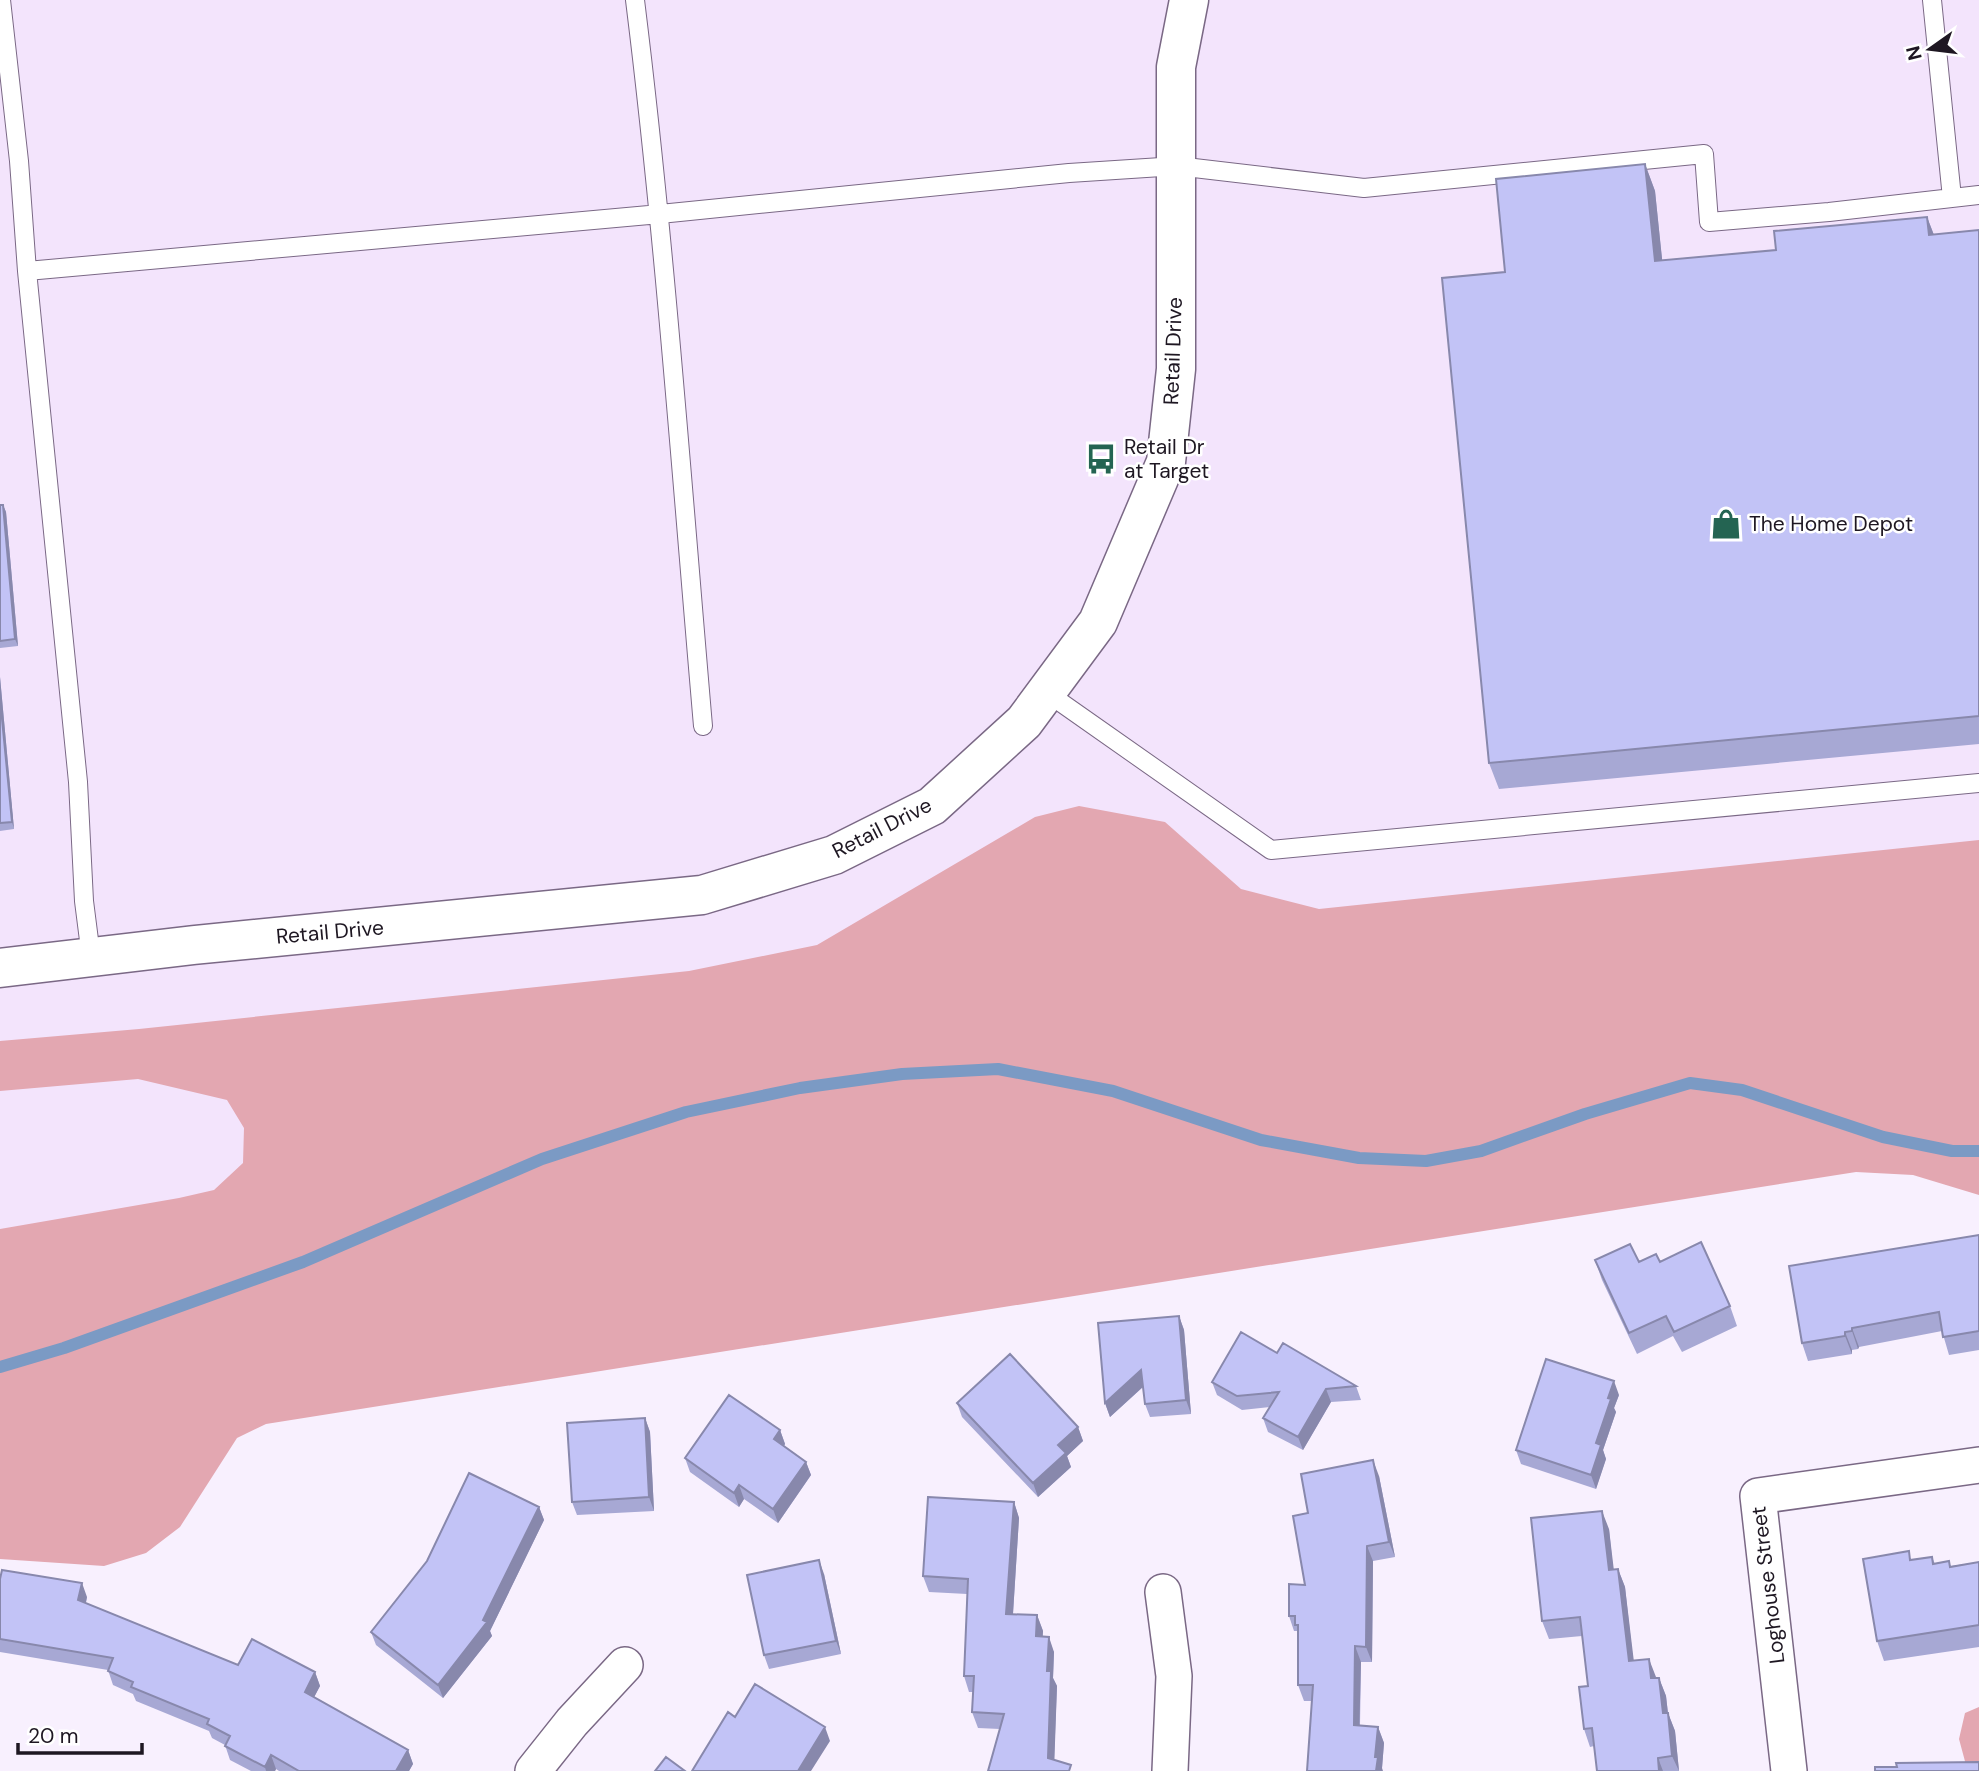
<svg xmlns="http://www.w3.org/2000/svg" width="1979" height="1771" viewBox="0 0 1979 1771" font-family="'DM Sans',sans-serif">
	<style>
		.built { fill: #f3e4fc }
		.forest { fill: #e3a7b1 }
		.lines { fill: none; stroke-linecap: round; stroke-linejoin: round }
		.stream { stroke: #7b9ac4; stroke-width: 12 }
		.lane-casing { stroke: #7a6885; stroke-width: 20 }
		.street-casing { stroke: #7a6885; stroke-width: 38 }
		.secondary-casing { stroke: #7a6885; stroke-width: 41 }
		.lane { stroke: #fff; stroke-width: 18 }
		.street { stroke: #fff; stroke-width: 35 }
		.secondary { stroke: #fff; stroke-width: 38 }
		.wall { fill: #a7a8d4 }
		.shaded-wall { fill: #8888ac }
		.building { fill: #c2c3f6; stroke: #8888ac; stroke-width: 2 }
		.labels { text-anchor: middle; stroke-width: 5; stroke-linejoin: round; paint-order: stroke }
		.street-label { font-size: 21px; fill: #1e1722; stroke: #fff }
		.poi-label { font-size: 21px; fill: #1e1722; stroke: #fff; text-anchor: start }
	</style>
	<rect width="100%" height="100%" fill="#f8f0fe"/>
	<path class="built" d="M 0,0 L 1979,0 L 1979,1078 L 0,1341 Z"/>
	<path class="forest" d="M 1079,806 L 1165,822 L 1241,889 L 1319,909 L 1979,840 L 1979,1195 L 1913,1175 L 1856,1172 L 266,1424 L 237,1438 L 180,1527 L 146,1553 L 104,1566 L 0,1559 L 0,1229 L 179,1198 L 214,1190 L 243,1163 L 244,1128 L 227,1100 L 138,1079 L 0,1091 L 0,1041 L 139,1029 L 689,971 L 817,945 L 1035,817 Z
		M 1979,1707 L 1979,1768 L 1966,1765 L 1959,1739 L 1965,1713 Z"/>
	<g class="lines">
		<path class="stream" d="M 0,1367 L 64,1348 L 303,1262 L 542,1159 L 686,1112 L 800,1088 L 902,1074 L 998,1069 L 1113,1091 L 1261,1140 L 1359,1158 L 1426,1161 L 1481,1151 L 1585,1114 L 1690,1083 L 1742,1090 L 1883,1137 L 1952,1151 L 1979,1151"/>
		<g class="lane-casing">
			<path id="lane" d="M 1,0 L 19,161 L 27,271 L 78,782 L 84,901 L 91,956
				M 635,0 C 665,241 682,484 703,726
				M 1932,0 L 1952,198
				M 27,271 L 660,214 L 1069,173 L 1177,166 L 1364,188 L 1704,154 L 1709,222 L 1829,212 L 1979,195
				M 1046,692 L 1271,850 L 1979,783"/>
		</g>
		<g class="street-casing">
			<path id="street" d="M 1163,1592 L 1174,1676 L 1170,1771
				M 533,1771 L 572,1722 L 625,1665
				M 1789,1771 L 1758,1496 L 1979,1465"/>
		</g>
		<g class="secondary-casing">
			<path id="secondary" d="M 0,968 L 194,945 L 702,895 L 834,855 L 932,806 L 1024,722 L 1098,622 L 1166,462 L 1176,369 L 1176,67 L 1189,0"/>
		</g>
		<use href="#lane" class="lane"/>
		<use href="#street" class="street"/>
		<use href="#secondary" class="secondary"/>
	</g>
	<path class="wall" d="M 1645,164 L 1655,191 L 1662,260 L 1776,250 L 1927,217 L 1934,235 L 1979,230 L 1979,744 L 1499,789 L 1489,763 L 1505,272 Z
		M 0,505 L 3,505 L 6,512 L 18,646 L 0,648 Z
		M 0,677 L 14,829 L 0,831 Z
		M 1979,1235 L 1979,1350 L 1949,1355 L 1942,1331 L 1859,1347 L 1858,1349 L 1852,1350 L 1852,1354 L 1808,1361 L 1802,1343 Z
		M 1595,1260 L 1660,1262 L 1730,1306 L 1737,1326 L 1682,1352 L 1673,1336 L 1637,1354 L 1602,1280 Z
		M 1179,1316 L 1184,1330 L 1191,1414 L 1150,1417 L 1145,1404 L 1143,1387 L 1110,1417 L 1105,1403 Z
		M 1212,1382 L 1356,1386 L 1361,1400 L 1331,1402 L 1303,1450 L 1268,1432 L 1263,1418 L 1270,1407 L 1242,1410 L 1217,1395 Z
		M 1619,1395 L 1614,1408 L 1616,1412 L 1603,1450 L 1606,1459 L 1596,1489 L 1521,1464 L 1516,1450 Z
		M 957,1403 L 1078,1427 L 1083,1441 L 1067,1456 L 1071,1467 L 1038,1497 L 962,1417 Z
		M 645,1418 L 650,1432 L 654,1511 L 577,1515 L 572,1502 Z
		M 780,1430 L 785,1444 L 784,1446 L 806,1462 L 811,1475 L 778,1523 L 744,1499 L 739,1507 L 690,1472 L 685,1458 Z
		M 1379,1476 L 1395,1557 L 1373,1561 L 1372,1662 L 1361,1662 L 1360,1725 L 1378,1727 L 1384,1743 L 1382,1768 L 1312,1701 L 1304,1701 L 1298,1685 L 1298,1633 L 1297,1631 L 1294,1631 L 1289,1616 L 1305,1585 L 1308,1513 Z
		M 1014,1502 L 1019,1518 L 1013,1614 L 1037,1615 L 1043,1631 L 1042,1637 L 1054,1652 L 1053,1678 L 1057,1686 L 1054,1760 L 1073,1771 L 1000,1729 L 978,1728 L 972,1712 L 973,1692 L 969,1692 L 964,1676 L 967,1594 L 929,1592 L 923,1576 Z
		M 539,1507 L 544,1520 L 490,1631 L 492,1636 L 443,1698 L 376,1645 L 371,1632 Z
		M 1609,1529 L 1613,1569 L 1618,1569 L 1625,1587 L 1633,1660 L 1656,1678 L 1659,1678 L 1666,1696 L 1668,1713 L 1675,1731 L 1679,1771 L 1597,1771 L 1594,1746 L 1590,1747 L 1584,1729 L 1588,1686 L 1582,1636 L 1549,1639 L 1542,1621 Z
		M 1932,1557 L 1935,1564 L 1951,1566 L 1979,1562 L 1979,1647 L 1884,1661 L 1877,1641 L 1912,1560 Z
		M 824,1574 L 841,1654 L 769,1669 L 764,1655 Z
		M 0,1579 L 87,1597 L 86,1603 L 238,1665 L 315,1672 L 320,1686 L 314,1697 L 408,1750 L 413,1764 L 409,1771 L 279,1771 L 276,1769 L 275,1771 L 251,1771 L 230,1760 L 225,1745 L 212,1738 L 209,1731 L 136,1701 L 133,1694 L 113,1685 L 108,1670 L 0,1652 Z"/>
	<path class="shaded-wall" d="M 1645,164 L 1655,191 L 1665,287 L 1655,261 Z
		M 1927,217 L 1937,243 L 1929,235 Z
		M 3,505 L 6,512 L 18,646 L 15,639 Z
		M 0,677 L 14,829 L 12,822 L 0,698 Z
		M 1179,1316 L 1184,1330 L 1191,1414 L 1186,1400 Z
		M 1852,1328 L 1859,1347 L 1858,1349 L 1852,1331 Z
		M 1845,1332 L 1852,1350 L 1852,1354 L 1845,1336 Z
		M 1141,1370 L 1146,1384 L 1110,1417 L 1105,1403 Z
		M 1614,1381 L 1619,1395 L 1614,1408 L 1616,1412 L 1603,1450 L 1606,1459 L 1596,1489 L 1591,1475 L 1596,1443 L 1608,1398 Z
		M 1326,1389 L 1331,1402 L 1303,1450 L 1298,1437 Z
		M 645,1418 L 650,1432 L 654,1511 L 649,1497 Z
		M 1078,1427 L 1083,1441 L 1067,1456 L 1071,1467 L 1038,1497 L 1033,1483 L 1058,1445 Z
		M 780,1430 L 785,1444 L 779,1453 L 774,1439 Z
		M 1373,1460 L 1379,1476 L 1395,1557 L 1389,1542 Z
		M 806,1462 L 811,1475 L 778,1523 L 773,1509 Z
		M 739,1485 L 744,1499 L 739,1507 L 734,1493 Z
		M 1014,1502 L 1019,1518 L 1012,1629 L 1006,1614 Z
		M 539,1507 L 544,1520 L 490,1631 L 492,1636 L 443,1698 L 438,1685 L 483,1620 Z
		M 1602,1511 L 1609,1529 L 1616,1588 L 1609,1570 Z
		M 1367,1546 L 1373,1561 L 1372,1662 L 1366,1647 Z
		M 819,1560 L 824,1574 L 841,1654 L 836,1641 Z
		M 1618,1569 L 1625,1587 L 1636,1679 L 1629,1661 Z
		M 82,1583 L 87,1597 L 83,1614 L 78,1600 Z
		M 1037,1615 L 1043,1631 L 1042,1652 L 1036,1636 Z
		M 1049,1637 L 1054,1652 L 1053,1678 L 1057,1686 L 1054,1771 L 1048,1758 L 1047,1671 Z
		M 1355,1646 L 1361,1662 L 1359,1740 L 1354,1725 Z
		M 1649,1659 L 1656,1677 L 1658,1697 L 1651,1678 Z
		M 315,1672 L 320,1686 L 310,1705 L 305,1692 Z
		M 1659,1678 L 1666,1696 L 1670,1732 L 1663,1713 Z
		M 1668,1713 L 1675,1731 L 1679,1771 L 1672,1756 Z
		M 825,1727 L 830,1741 L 811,1771 L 798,1771 Z
		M 1378,1727 L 1384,1743 L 1382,1768 L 1383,1771 L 1376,1771 L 1375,1757 Z
		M 408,1750 L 413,1764 L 409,1771 L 396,1771 Z
		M 271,1755 L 276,1769 L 275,1771 L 266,1771 L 265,1767 Z
		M 1658,1758 L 1663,1771 L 1659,1771 Z"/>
	<path class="building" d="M 1645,164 L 1655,261 L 1776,250 L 1774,231 L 1927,217 L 1929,235 L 1979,230 L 1979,716 L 1489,763 L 1442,278 L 1505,272 L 1496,179 Z
		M 0,505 L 3,505 L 15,639 L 0,641 Z
		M 0,698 L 12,822 L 0,823 Z
		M 1979,1235 L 1979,1331 L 1943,1337 L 1939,1312 L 1852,1328 L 1852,1331 L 1845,1332 L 1845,1336 L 1802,1343 L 1789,1266 Z
		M 1701,1242 L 1730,1306 L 1674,1332 L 1666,1316 L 1629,1333 L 1595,1260 L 1630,1244 L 1639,1262 L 1656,1254 L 1660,1262 Z
		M 1179,1316 L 1186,1400 L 1145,1404 L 1141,1370 L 1105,1403 L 1098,1323 Z
		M 1241,1332 L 1277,1353 L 1283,1343 L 1356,1386 L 1326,1389 L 1298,1437 L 1263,1418 L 1279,1392 L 1237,1396 L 1212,1382 Z
		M 1010,1354 L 1078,1427 L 1058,1445 L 1066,1453 L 1033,1483 L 957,1403 Z
		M 1546,1359 L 1614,1381 L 1608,1398 L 1611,1399 L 1596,1443 L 1601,1445 L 1591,1475 L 1516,1450 Z
		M 729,1395 L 780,1430 L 774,1439 L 806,1462 L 773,1509 L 739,1485 L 734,1493 L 685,1458 Z
		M 645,1418 L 649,1497 L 572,1502 L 567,1423 Z
		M 1373,1460 L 1389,1542 L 1367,1546 L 1366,1647 L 1355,1646 L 1354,1725 L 1378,1727 L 1375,1757 L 1378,1757 L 1376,1771 L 1307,1771 L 1313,1685 L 1298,1685 L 1298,1625 L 1295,1625 L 1295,1616 L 1289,1616 L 1289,1584 L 1305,1585 L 1293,1516 L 1308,1513 L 1301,1474 Z
		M 469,1473 L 539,1507 L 483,1620 L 487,1622 L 438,1685 L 371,1632 L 427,1561 Z
		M 928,1497 L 1014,1502 L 1006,1614 L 1037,1615 L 1036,1636 L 1049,1637 L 1047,1671 L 1051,1671 L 1048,1758 L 1071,1765 L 1069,1771 L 988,1771 L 1004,1714 L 972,1712 L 974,1676 L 964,1676 L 968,1579 L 923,1576 Z
		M 1602,1511 L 1609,1570 L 1618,1569 L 1629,1661 L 1649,1659 L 1651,1678 L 1659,1678 L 1663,1713 L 1668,1713 L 1672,1756 L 1658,1758 L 1659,1771 L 1597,1771 L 1592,1728 L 1584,1729 L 1579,1687 L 1588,1686 L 1580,1617 L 1542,1621 L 1531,1518 Z
		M 1909,1551 L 1910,1560 L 1932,1557 L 1933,1564 L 1949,1561 L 1950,1567 L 1979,1562 L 1979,1625 L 1877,1641 L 1863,1559 Z
		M 819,1560 L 836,1641 L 764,1655 L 747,1575 Z
		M 2,1570 L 82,1583 L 78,1600 L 238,1665 L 252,1639 L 315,1672 L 305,1692 L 408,1750 L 396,1771 L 299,1771 L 271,1755 L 265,1767 L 225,1746 L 230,1736 L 207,1724 L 209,1719 L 131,1687 L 133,1682 L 108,1671 L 113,1658 L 0,1639 L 0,1579 Z
		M 755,1684 L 825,1727 L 798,1771 L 692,1771 L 728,1712 L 735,1717 Z
		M 666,1757 L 685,1771 L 655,1771 Z
		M 1979,1762 L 1979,1771 L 1875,1771 L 1875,1767 L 1897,1767 L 1896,1763 Z"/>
	<defs>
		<g id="bus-bare" transform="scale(2.415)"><path d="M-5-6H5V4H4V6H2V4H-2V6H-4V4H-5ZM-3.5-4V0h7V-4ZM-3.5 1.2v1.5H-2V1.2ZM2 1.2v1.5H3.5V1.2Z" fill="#246452" stroke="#fff" stroke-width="2.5" paint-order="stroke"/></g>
		<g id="shop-bare" transform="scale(2.415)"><path d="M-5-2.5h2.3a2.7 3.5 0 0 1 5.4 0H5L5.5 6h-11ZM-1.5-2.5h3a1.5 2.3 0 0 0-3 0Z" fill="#246452" stroke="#fff" stroke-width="2.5" paint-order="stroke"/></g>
	</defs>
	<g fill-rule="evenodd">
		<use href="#bus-bare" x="1101" y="459"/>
		<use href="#shop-bare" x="1726" y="524"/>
	</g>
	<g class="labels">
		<g class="street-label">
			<text transform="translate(1173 351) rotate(-88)" y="7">Retail Drive</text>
			<text transform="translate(882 828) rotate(-27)" y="7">Retail Drive</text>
			<text transform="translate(330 932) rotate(-5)" y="7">Retail Drive</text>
			<text transform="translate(1768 1585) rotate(-97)" y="7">Loghouse Street</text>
		</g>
		<g class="poi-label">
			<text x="1124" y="454">Retail Dr<tspan x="1124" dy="24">at Target</tspan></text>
			<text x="1749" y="531">The Home Depot</text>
		</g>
	</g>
	<g transform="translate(1930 49) rotate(256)" stroke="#ffffff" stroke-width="5" paint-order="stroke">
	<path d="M0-5L12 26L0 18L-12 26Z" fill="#1e1722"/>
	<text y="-10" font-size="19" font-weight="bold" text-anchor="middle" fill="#1e1722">N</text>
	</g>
	<path d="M18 1743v10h124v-10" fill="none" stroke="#1e1722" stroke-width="3.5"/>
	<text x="28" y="1743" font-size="21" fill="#1e1722" stroke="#ffffff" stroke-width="5" paint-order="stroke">20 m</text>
</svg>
